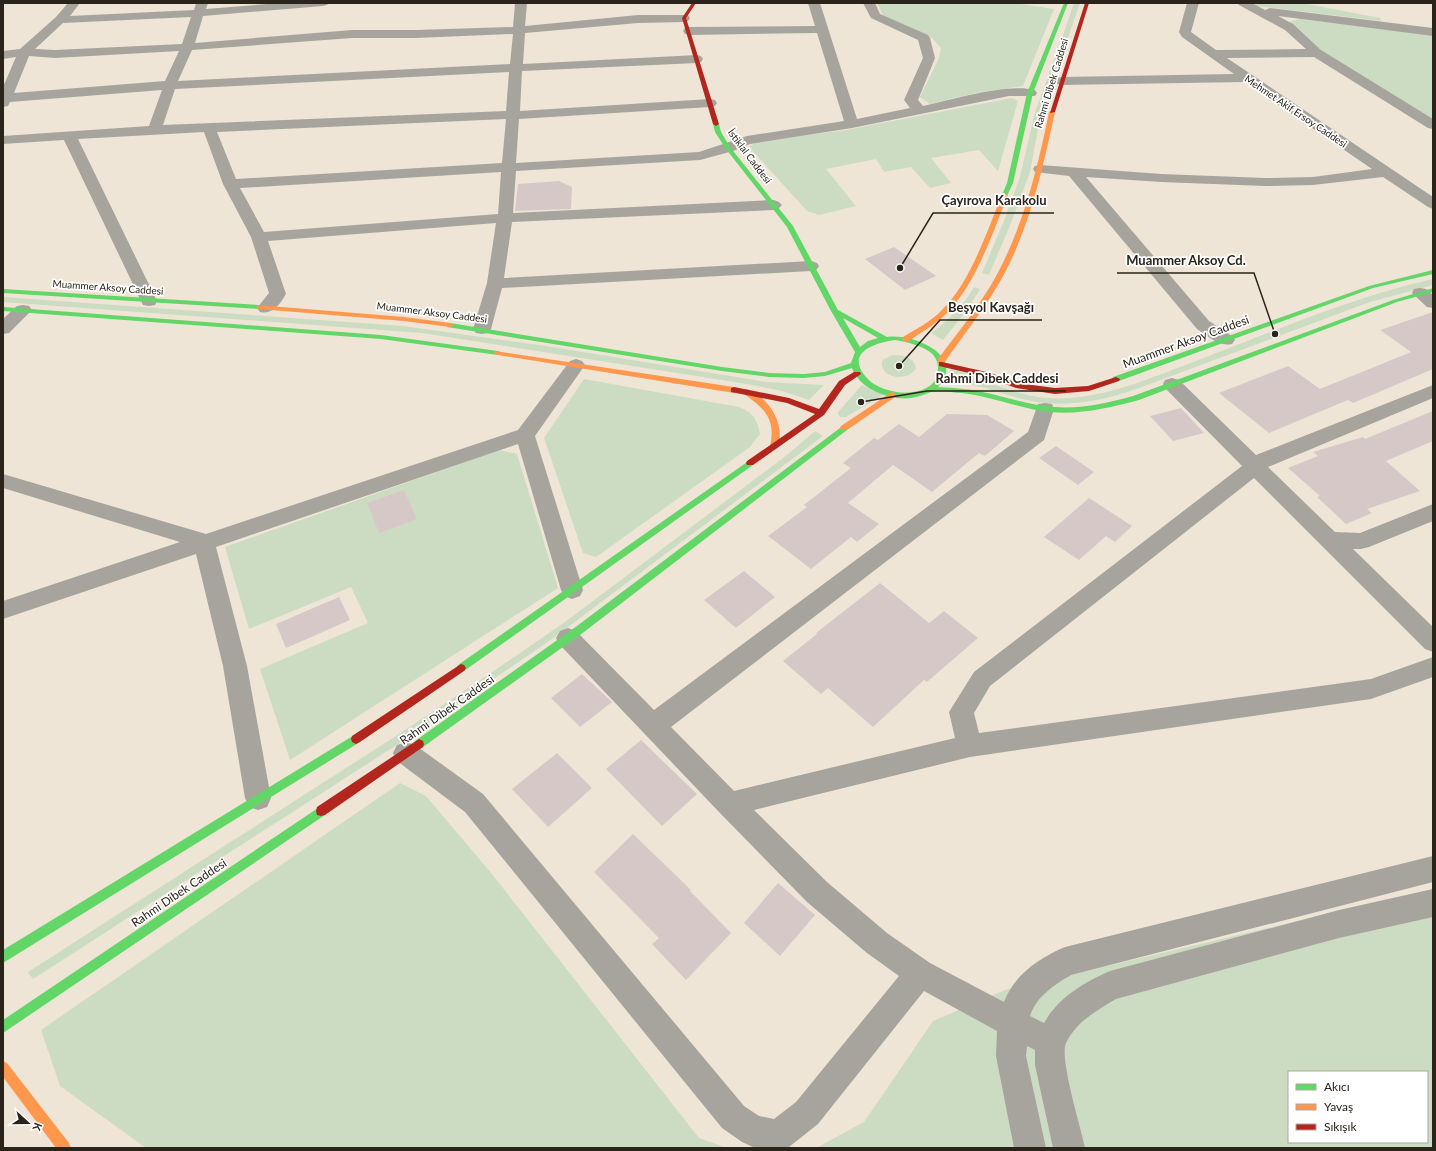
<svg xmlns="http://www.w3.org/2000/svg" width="1436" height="1151" viewBox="0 0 1436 1151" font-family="Lato,sans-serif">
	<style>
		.green { fill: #ccdcc2; fill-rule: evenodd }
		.building { fill: #d7c8c8 }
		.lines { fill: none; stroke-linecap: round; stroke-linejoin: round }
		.street { fill: #a7a49e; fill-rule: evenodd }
		.fast { fill: #63d668; fill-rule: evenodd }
		.slow { fill: #ff974d; fill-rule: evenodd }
		.jam { fill: #b3261e; fill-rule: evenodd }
		.labels { text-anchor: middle; stroke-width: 3.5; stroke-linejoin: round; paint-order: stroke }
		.far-street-label { font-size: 10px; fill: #2a241a; stroke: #fff }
		.street-label { font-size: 12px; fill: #2a241a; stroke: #fff }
		.leader { fill: none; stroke: #2a241a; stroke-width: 1.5 }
		.callout-dot { fill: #2a241a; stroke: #fff; stroke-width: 1.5 }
		.callout-label { font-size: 13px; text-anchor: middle; font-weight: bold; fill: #2a241a; stroke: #fff; stroke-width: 3.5; stroke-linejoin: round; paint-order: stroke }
	</style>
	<rect width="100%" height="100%" fill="#eee5d7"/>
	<path class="green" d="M 877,3 L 1014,3 L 1054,9 L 1023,86 L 976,93 L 930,104 L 920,97 L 939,58 L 941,48 L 932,38 L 884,17 Z
		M 1074,3 L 1080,3 L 1040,118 L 1030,172 L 1011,223 L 989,275 L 982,273 L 1004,221 L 1020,177 L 1035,112 L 1062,38 Z
		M 1251,3 L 1302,3 L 1380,18 L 1381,21 L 1257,6 Z
		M 1299,19 L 1433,35 L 1433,121 L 1333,60 L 1289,22 Z
		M 1012,98 L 1018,101 L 998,171 L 979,150 L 931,158 L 951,183 L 930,188 L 911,167 L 884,172 L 876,159 L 826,169 L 856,206 L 819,215 L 807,211 L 749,147 L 756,142 L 846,130 Z
		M 1433,279 L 1433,285 L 1370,302 L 1139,388 C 1106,400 1072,407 1037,402 C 1018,399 1000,392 981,387 C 970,384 959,382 948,381 L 951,367 C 981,379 1013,395 1046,398 C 1100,402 1152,377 1201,359 C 1277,330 1353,297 1433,279 Z
		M 974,287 L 980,289 L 967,310 L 943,340 L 931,333 C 949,320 963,306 974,287 Z
		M 3,297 L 403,326 L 546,346 L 767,382 L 824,385 L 809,400 L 782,391 L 741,383 L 422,333 L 3,302 Z
		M 893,355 C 903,355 914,357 916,368 C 909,382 880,379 882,362 L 884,359 Z
		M 584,379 L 739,407 C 754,413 757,419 760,434 L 750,447 L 596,557 L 583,553 L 544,438 Z
		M 862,385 L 883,395 L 846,417 L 840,417 L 838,414 L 838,412 Z
		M 815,431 L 823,436 L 552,639 L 406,739 L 33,979 L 28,972 L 399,734 L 482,679 L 565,622 L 787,455 Z
		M 499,450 L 517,454 L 558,588 L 290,760 L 260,669 L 368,623 L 351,587 L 249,629 L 225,547 Z
		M 400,783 L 426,796 L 492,874 L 699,1138 L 727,1148 L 146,1148 L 60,1086 L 41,1030 Z
		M 1433,889 L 1433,1148 L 816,1148 L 864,1122 L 933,1021 L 1005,990 ZM 1289,1072 L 1427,1072 L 1427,1142 L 1289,1142 Z"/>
	<path class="building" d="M 559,181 L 572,187 L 571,209 L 515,211 L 518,184 Z
		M 894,247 L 936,276 L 905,290 L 865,259 Z
		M 1433,312 L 1433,369 L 1353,403 L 1348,400 L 1269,433 L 1219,393 L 1288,366 L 1320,389 L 1411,352 L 1380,330 Z
		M 1181,408 L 1204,433 L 1173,441 L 1150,416 Z
		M 1433,411 L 1433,441 L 1386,461 L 1420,491 L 1367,509 L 1372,513 L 1346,524 L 1317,497 L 1320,496 L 1288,468 L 1318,456 L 1313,452 L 1363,437 L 1365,439 Z
		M 947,414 L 987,415 L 1014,431 L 985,456 L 979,453 L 932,492 L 893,465 L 848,503 L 879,524 L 857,542 L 851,537 L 811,569 L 768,536 L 807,507 L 804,505 L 851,468 L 843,463 L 874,438 L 878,440 L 899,424 L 919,437 Z
		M 1056,446 L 1094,472 L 1078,485 L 1039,458 Z
		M 404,490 L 417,519 L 379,533 L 367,503 Z
		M 1089,498 L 1132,526 L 1115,542 L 1106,536 L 1079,560 L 1044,537 Z
		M 744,571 L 775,597 L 736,628 L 704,600 Z
		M 880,583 L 929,623 L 944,611 L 978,638 L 927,682 L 924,680 L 873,727 L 828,688 L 821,694 L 783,661 L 817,634 L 816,633 Z
		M 339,597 L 350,620 L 286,648 L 276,624 Z
		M 582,674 L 612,702 L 580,727 L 551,698 Z
		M 641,740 L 697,794 L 662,826 L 606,769 Z
		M 557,753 L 592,788 L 548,827 L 512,789 Z
		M 633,834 L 691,890 L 690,891 L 731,933 L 686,980 L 652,944 L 659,938 L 594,872 Z
		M 778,883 L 815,915 L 780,956 L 744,923 Z"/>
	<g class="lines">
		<path class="street" d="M 68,3 L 80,3 L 70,16 L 194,10 L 196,3 L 208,3 L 206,9 L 279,3 L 329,3 L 327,5 L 323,6 L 203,16 L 195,43 L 352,30 L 416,30 L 513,27 L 515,3 L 527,3 L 525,26 L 638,15 L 688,15 L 690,18 L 688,21 L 684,22 L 638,23 L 525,33 L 523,64 L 697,55 L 701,56 L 703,59 L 701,62 L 697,63 L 522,71 L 520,111 L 710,99 L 715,100 L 717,103 L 715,106 L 710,107 L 519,119 L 516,163 L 699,152 L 747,136 L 844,121 L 817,33 L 689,35 L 685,34 L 683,31 L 685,28 L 689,27 L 815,26 L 808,3 L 820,3 L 857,119 L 910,108 L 904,100 L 923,58 L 918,40 L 871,18 L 863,3 L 875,3 L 880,14 L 928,35 L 930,38 L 935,58 L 918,100 L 923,106 C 952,100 1006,83 1035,90 L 1037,93 L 1035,96 L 1009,96 L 852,128 L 750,144 L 733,151 L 700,160 L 516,171 L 513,213 L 774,200 L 779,202 L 782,205 L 779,208 L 774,210 L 512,222 L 504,278 L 811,261 L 817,263 L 819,266 L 817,269 L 811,271 L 502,288 L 491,329 L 488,333 L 482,334 L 476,333 L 473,329 L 487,283 L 496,223 L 268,241 L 286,294 C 280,304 273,315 260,312 L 257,308 L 269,293 L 251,237 L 223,184 L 204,132 L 78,139 L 157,301 L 155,305 L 149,306 L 143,305 L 141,301 L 64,140 L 3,144 L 3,136 L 149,126 L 162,90 L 10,102 L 8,106 L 3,107 L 3,87 L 16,57 L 3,59 L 3,51 L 20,49 L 56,17 ZM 191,17 L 182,44 L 55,50 L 35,49 L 63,23 ZM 513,34 L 510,64 L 178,81 L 192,50 L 352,38 L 416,38 ZM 179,51 L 165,81 L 14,93 L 29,56 L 55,58 ZM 509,72 L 506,111 L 163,125 L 175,89 ZM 506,119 L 502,163 L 236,179 L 217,132 ZM 501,172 L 498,214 L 264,232 L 240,188 Z
			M 1187,3 L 1199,3 L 1191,32 L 1216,50 L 1306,49 L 1285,30 L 1239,5 L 1237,3 L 1252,3 L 1265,10 L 1270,8 L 1433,28 L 1433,36 L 1278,16 L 1293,24 L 1321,50 L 1433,119 L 1433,129 L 1428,128 L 1314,57 L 1227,58 L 1433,197 L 1433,209 L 1428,207 L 1383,177 L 1313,185 L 1265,186 L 1161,182 L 1086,177 L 1209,321 L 1232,336 L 1235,340 L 1232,344 C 1219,347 1208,336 1197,329 L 1069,176 L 1035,172 L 1033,169 L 1035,166 L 1040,165 L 1161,174 L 1265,178 L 1313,177 L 1372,169 L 1245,82 L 1062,85 L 1057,84 L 1056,81 L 1057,78 L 1062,77 L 1234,74 L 1182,37 L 1179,32 Z
			M 1420,288 L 1426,289 L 1433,295 L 1433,308 L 1427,307 L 1412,293 L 1414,289 Z
			M 23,305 L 29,306 L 32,310 L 9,333 L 3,334 L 3,319 L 17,306 Z
			M 576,359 L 582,361 L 585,365 L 535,436 L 583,590 L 580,596 L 572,599 L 564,596 L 561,590 L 518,444 L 216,547 L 247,666 L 271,798 L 267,807 L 258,810 L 249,807 L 245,798 L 223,666 L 196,554 L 3,619 L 3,601 L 180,542 L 3,488 L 3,474 L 206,534 L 518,430 L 570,361 Z
			M 1172,378 L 1179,380 L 1256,455 L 1433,385 L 1433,398 L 1268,467 L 1335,532 L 1360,533 L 1433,504 L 1433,521 L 1369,547 L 1361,549 L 1353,549 L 1433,627 L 1433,652 L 1425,649 L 1254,478 L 990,686 L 974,713 L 979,733 L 1371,679 L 1433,657 L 1433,677 L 1371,699 L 970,757 L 754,810 L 827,882 L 887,933 L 930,963 L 1004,1002 C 1014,975 1039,958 1065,947 L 1433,856 L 1433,882 L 1071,975 C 1054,985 1036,997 1030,1016 L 1044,1023 C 1059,997 1083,983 1110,971 L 1339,910 L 1433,889 L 1433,917 L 1339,938 L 1116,999 C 1096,1011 1077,1021 1066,1043 C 1059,1058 1081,1128 1085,1148 L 1053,1148 L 1035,1065 L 1035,1050 L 1027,1046 L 1026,1056 L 1046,1148 L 1014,1148 L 996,1056 L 997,1031 L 924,991 L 818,1124 L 789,1147 L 753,1147 L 742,1142 L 722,1128 L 465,812 L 397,761 L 393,753 L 397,745 L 406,742 L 415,745 L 483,794 L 744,1106 L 759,1116 L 774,1119 L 796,1102 L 899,976 L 867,953 L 807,902 L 720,813 L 560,645 L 556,638 L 560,631 L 568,628 L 576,631 L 654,710 L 1028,432 L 1038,404 L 1045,403 L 1052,404 L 1054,409 L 1044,440 L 671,727 L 734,791 L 955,738 L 949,712 L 974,672 L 1242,466 L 1165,388 L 1163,384 L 1165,380 Z"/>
		<path class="fast" d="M 1064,3 L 1068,3 L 1033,93 L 1013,183 L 1007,196 L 1003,196 L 1002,195 L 1007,183 L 1027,93 Z
			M 716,122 L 719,124 L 721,132 L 730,147 L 793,226 L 838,310 L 887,337 C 912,333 967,355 938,387 C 955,388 971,389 987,393 C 1009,398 1032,406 1055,407 C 1081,409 1108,403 1133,396 L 1393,300 L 1433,288 L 1433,292 L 1397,302 L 1139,400 C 1105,409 1071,417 1036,410 C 1011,405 987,396 962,393 C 953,393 940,390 931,392 C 925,394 918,397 911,398 C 891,401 859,389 852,368 L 825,376 L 804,378 L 769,377 L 722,371 L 447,327 L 447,323 L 450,323 L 722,367 L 769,373 L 804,374 L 825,372 L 851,363 L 855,352 L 831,311 L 787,227 L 726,149 L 715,132 L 713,124 ZM 843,318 L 878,338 L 868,341 L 860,347 ZM 895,340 C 907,342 920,345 930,352 C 935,356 938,361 938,368 C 939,393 906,396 888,390 C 881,388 872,384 867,378 C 844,353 874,343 895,340 Z
			M 1433,270 L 1433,274 L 1373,288 L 1119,381 L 1113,381 L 1112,379 L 1113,377 L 1369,286 Z
			M 3,289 L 259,305 L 262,307 L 259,309 L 3,293 Z
			M 3,307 L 381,335 L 498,351 L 502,353 L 498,355 L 381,339 L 3,311 Z
			M 844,425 L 848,428 L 847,430 L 584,632 L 423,747 L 419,749 L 415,747 L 414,744 L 415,741 L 577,626 Z
			M 750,460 L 753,461 L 754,463 L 753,465 L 464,671 L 461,672 L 458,671 L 456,668 L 458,665 Z
			M 356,734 L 360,736 L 361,739 L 360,742 L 3,963 L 3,950 Z
			M 321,806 L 325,807 L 326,811 L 325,815 L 3,1033 L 3,1020 Z"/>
		<path class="slow" d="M 1052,110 L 1055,112 C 1042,171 1029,232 998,285 C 982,312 962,337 944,363 L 938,363 L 938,359 C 956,335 976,310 991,285 C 1022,232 1037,171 1049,112 Z
			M 1005,193 L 1008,195 C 992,234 976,284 946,314 C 935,325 921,332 909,341 L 903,341 L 903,337 C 916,329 930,322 941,311 C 971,282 986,233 1002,195 Z
			M 257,305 L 404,317 L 450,323 L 454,325 L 450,327 L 404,321 L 259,309 L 257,309 Z
			M 495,351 L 734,387 L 738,390 L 734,393 L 498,355 L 494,353 Z
			M 747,389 C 769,397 787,426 777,448 L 774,449 L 770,446 C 776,419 765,409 744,394 L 744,390 Z
			M 892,392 L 895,393 L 895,397 L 847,430 L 841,430 L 840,428 L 841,426 Z
			M 3,1061 L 7,1063 L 69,1143 L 71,1148 L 56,1148 L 3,1077 Z"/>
		<path class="jam" d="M 692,3 L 696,3 L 686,18 L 719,124 L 716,126 L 713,124 L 682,18 Z
			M 1085,3 L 1089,3 L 1055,112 L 1050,113 Z
			M 939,362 L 942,362 L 991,373 L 1017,383 L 1055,388 L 1088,386 L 1116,377 L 1120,379 L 1119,381 L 1089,391 L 1055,394 L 1016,388 L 986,377 L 939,366 Z
			M 854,372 L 860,372 L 861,374 L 845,385 L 824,415 L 753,465 L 747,465 L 746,463 L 747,461 L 815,414 L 787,403 L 731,392 L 731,388 L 734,387 L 789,398 L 819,409 L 839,381 Z
			M 461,664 L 464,665 L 466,668 L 464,671 L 360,742 L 356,744 L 352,742 L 351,739 L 352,736 Z
			M 419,739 L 423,741 L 424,744 L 423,747 L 325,815 L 321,816 L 317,815 L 316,811 L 317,807 Z"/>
	</g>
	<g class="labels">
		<g class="far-street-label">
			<text transform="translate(1051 83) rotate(-73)" y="4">Rahmi Dibek Caddesi</text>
			<text transform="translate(1296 111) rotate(34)" y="4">Mehmet Akif Ersoy Caddesi</text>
			<text transform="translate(750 156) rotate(53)" y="4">İstiklal Caddesi</text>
			<text transform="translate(108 287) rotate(4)" y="4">Muammer Aksoy Caddesi</text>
			<text transform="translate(432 312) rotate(7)" y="4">Muammer Aksoy Caddesi</text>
		</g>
		<g class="street-label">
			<text transform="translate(1186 342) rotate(-20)" y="4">Muammer Aksoy Caddesi</text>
			<text transform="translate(447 710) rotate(-35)" y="4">Rahmi Dibek Caddesi</text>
			<text transform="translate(179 893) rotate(-34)" y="4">Rahmi Dibek Caddesi</text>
		</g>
	</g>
	<path class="leader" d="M900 268L933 213H1054M1275 334L1254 273H1117M899 366L940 320H1042M861 402L927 391H1066"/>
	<g class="callout-dot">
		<circle cx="900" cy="268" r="4"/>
		<circle cx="1275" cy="334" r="4"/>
		<circle cx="899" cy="366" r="4"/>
		<circle cx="861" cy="402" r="4"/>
	</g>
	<g class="callout-label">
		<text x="994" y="205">Çayırova Karakolu</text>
		<text x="1186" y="265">Muammer Aksoy Cd.</text>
		<text x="991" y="312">Beşyol Kavşağı</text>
		<text x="997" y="383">Rahmi Dibek Caddesi</text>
	</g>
	<rect width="1436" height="1151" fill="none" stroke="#2a241a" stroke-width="8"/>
	<rect x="1288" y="1071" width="140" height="72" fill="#ffffff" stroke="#aaa7a3"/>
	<rect x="1296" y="1084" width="20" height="6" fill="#63d668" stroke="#aaa7a3"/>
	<text x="1324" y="1091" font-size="12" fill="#2a241a">Akıcı</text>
	<rect x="1296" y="1104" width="20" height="6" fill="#ff974d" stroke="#aaa7a3"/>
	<text x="1324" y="1111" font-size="12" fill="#2a241a">Yavaş</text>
	<rect x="1296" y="1124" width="20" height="6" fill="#b3261e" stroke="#aaa7a3"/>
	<text x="1324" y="1131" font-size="12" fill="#2a241a">Sıkışık</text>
	<g transform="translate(28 1123) rotate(111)" stroke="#ffffff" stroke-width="3" paint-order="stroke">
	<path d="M0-3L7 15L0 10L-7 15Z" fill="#2a241a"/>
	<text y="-6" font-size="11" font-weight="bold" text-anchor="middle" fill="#2a241a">K</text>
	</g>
</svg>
